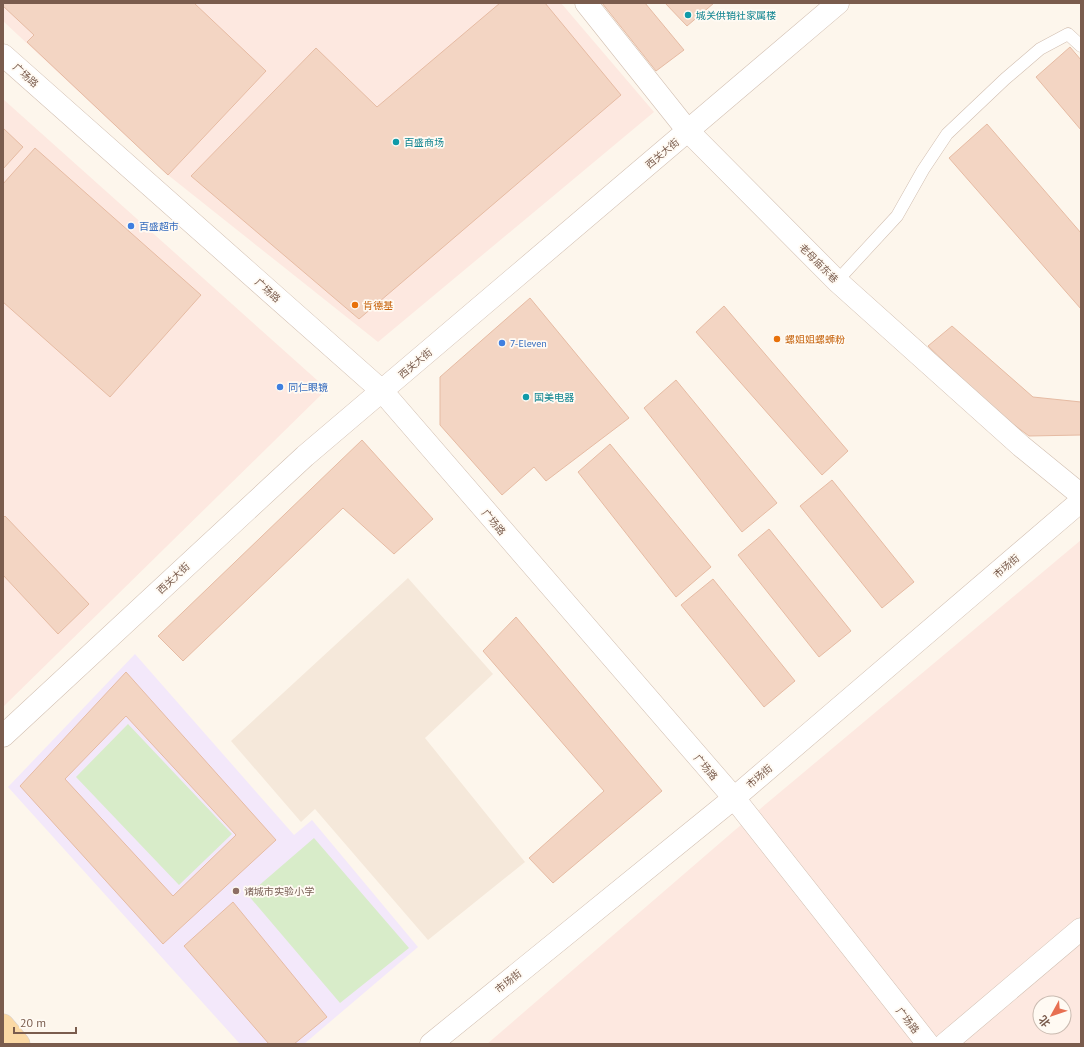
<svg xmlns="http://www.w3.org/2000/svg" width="1084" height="1047" viewBox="0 0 1084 1047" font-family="'PT Sans','Noto Sans SC',sans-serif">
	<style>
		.residential { fill: #f5e8da }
		.commercial { fill: #fde8e0; fill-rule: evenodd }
		.education { fill: #f3e8fa }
		.green { fill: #d8ecc9 }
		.building { fill: #f3d5c3; stroke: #e6bba3; fill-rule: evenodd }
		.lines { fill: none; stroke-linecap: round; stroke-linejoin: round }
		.service-casing { stroke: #d1beb0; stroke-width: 13 }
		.tertiary-casing { stroke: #d1beb0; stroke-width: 23 }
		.primary-casing { stroke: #dad1cd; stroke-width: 23 }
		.service { stroke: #fff; stroke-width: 12 }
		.tertiary { stroke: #fff; stroke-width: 22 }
		.primary { stroke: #fbd9a5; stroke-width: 22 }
		.culture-dot { fill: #0f9aa8; stroke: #fffaf3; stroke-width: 1.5 }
		.shop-dot { fill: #3f7fe0; stroke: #fffaf3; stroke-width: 1.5 }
		.food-dot { fill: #e8710a; stroke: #fffaf3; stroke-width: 1.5 }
		.education-dot { fill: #8d6e63; stroke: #fffaf3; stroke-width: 1.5 }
		.labels { text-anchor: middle; stroke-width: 3.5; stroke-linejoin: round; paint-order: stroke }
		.culture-label { font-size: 10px; fill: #0d838f; stroke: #fffaf3; text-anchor: start }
		.street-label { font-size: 10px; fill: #7a5c4d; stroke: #fffaf3 }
		.shop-label { font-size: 10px; fill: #366cbe; stroke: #fffaf3; text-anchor: start }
		.food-label { font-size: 10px; fill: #c56008; stroke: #fffaf3; text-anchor: start }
		.education-label { font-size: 10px; fill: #785e54; stroke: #fffaf3; text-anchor: start }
	</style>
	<rect width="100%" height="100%" fill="#fdf6ec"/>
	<path class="residential" d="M 408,578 L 493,674 L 425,738 L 525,862 L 428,940 L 315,809 L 301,822 L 231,741 Z"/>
	<path class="commercial" d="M 3,3 L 561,3 L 654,112 L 378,342 L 168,175 L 3,21 Z
		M 3,99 L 327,389 L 3,707 Z
		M 1081,540 L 1081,1044 L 487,1044 L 735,830 ZM 1040,1003 L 1064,1003 L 1064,1027 L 1040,1027 Z"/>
	<path class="education" d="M 135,654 L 294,835 L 312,820 L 418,947 L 304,1044 L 240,1044 L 8,787 Z"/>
	<path class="green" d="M 128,724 L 232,834 L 179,885 L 76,777 Z
		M 314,838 L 409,948 L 340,1003 L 248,895 Z"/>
	<path class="building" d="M 3,3 L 194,3 L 266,71 L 168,175 L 27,42 L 34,35 L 3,6 Z
		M 500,3 L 545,3 L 621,95 L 359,319 L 191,176 L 316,48 L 377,107 Z
		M 602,3 L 645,3 L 684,50 L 656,71 Z
		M 665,3 L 714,3 L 687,26 Z
		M 1070,47 L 1081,60 L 1081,130 L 1036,77 Z
		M 987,124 L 1081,233 L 1081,309 L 949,158 Z
		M 3,128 L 23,147 L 3,169 Z
		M 35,148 L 201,295 L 110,397 L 3,302 L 3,184 Z
		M 530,298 L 629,418 L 546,481 L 534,467 L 502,495 L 440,425 L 440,377 Z
		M 724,306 L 848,451 L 822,475 L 696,332 Z
		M 952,326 L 1033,397 L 1081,402 L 1081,435 L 1029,436 L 997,412 L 928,346 Z
		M 676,380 L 777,503 L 742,532 L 644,408 Z
		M 362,440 L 433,519 L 394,554 L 343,508 L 183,661 L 158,636 Z
		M 610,444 L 711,567 L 676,597 L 578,472 Z
		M 832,480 L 914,582 L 882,608 L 800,506 Z
		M 5,516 L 89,604 L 58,634 L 3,575 L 3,518 Z
		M 769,529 L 851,631 L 819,657 L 738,555 Z
		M 713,579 L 795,681 L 764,707 L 681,605 Z
		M 516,617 L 662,791 L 553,883 L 529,858 L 604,791 L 483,651 Z
		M 126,672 L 276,840 L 163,944 L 20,786 ZM 126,716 L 236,835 L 173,896 L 65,779 Z
		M 233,902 L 327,1017 L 294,1044 L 269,1044 L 184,946 Z"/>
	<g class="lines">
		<g class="service-casing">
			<path id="service" d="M 837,281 L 897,216 L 923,170 L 947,134 L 1005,79 L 1040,49 L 1068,34 L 1081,46"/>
		</g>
		<g class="tertiary-casing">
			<path id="tertiary" d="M 586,3 L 688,131 L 837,281 L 1021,446 L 1081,495
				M 3,55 L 382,391 L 734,798 L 928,1044
				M 3,736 L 305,456 L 838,3
				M 431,1044 L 734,798 L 1081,501
				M 945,1044 L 1081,929"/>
		</g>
		<g class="primary-casing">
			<path id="primary" d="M 3,1025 L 19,1044"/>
		</g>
		<use href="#service" class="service"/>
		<use href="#tertiary" class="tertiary"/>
		<use href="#primary" class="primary"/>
	</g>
	<g class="culture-dot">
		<circle cx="688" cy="15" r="4"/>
		<circle cx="396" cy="142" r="4"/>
		<circle cx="526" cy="397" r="4"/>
	</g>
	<g class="shop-dot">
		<circle cx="131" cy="226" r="4"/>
		<circle cx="502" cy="343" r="4"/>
		<circle cx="280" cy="387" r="4"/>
	</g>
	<g class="food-dot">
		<circle cx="355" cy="305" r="4"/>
		<circle cx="777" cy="339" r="4"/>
	</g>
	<circle class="education-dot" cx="236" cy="891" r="4"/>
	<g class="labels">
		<g class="culture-label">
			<text x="696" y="19">城关供销社家属楼</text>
			<text x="404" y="146">百盛商场</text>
			<text x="534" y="401">国美电器</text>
		</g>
		<g class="street-label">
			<text transform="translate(26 75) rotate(42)" y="4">广场路</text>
			<text transform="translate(662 153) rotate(-40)" y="4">西关大街</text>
			<text transform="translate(819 263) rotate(45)" y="4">老母庙东巷</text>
			<text transform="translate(268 290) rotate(42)" y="4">广场路</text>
			<text transform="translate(415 363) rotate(-40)" y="4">西关大街</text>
			<text transform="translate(494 522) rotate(49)" y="4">广场路</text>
			<text transform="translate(1006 566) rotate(-41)" y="4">市场街</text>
			<text transform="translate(173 578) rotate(-43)" y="4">西关大街</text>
			<text transform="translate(706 767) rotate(49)" y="4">广场路</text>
			<text transform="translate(759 776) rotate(-41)" y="4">市场街</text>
			<text transform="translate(508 981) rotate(-39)" y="4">市场街</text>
			<text transform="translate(908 1020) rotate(52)" y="4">广场路</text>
		</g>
		<g class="shop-label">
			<text x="139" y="230">百盛超市</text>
			<text x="510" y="347">7-Eleven</text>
			<text x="288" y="391">同仁眼镜</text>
		</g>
		<g class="food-label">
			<text x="363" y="309">肯德基</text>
			<text x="785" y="343">螺姐姐螺蛳粉</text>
		</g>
		<g class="education-label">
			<text x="244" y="895">诸城市实验小学</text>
		</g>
	</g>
	<rect width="1084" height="1047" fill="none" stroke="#7a5c4d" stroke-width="8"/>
	<g transform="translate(1052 1015) rotate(230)"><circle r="19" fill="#fffaf3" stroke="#cabbb1"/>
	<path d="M0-3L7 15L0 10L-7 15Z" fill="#e76f51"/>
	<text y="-6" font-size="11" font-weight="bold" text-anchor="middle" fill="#7a5c4d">北</text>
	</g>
	<path d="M14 1027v6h62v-6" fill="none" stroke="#7a5c4d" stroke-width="2"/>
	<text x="20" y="1027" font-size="12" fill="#7a5c4d" stroke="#fffaf3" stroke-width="3" paint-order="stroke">20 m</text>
</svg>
